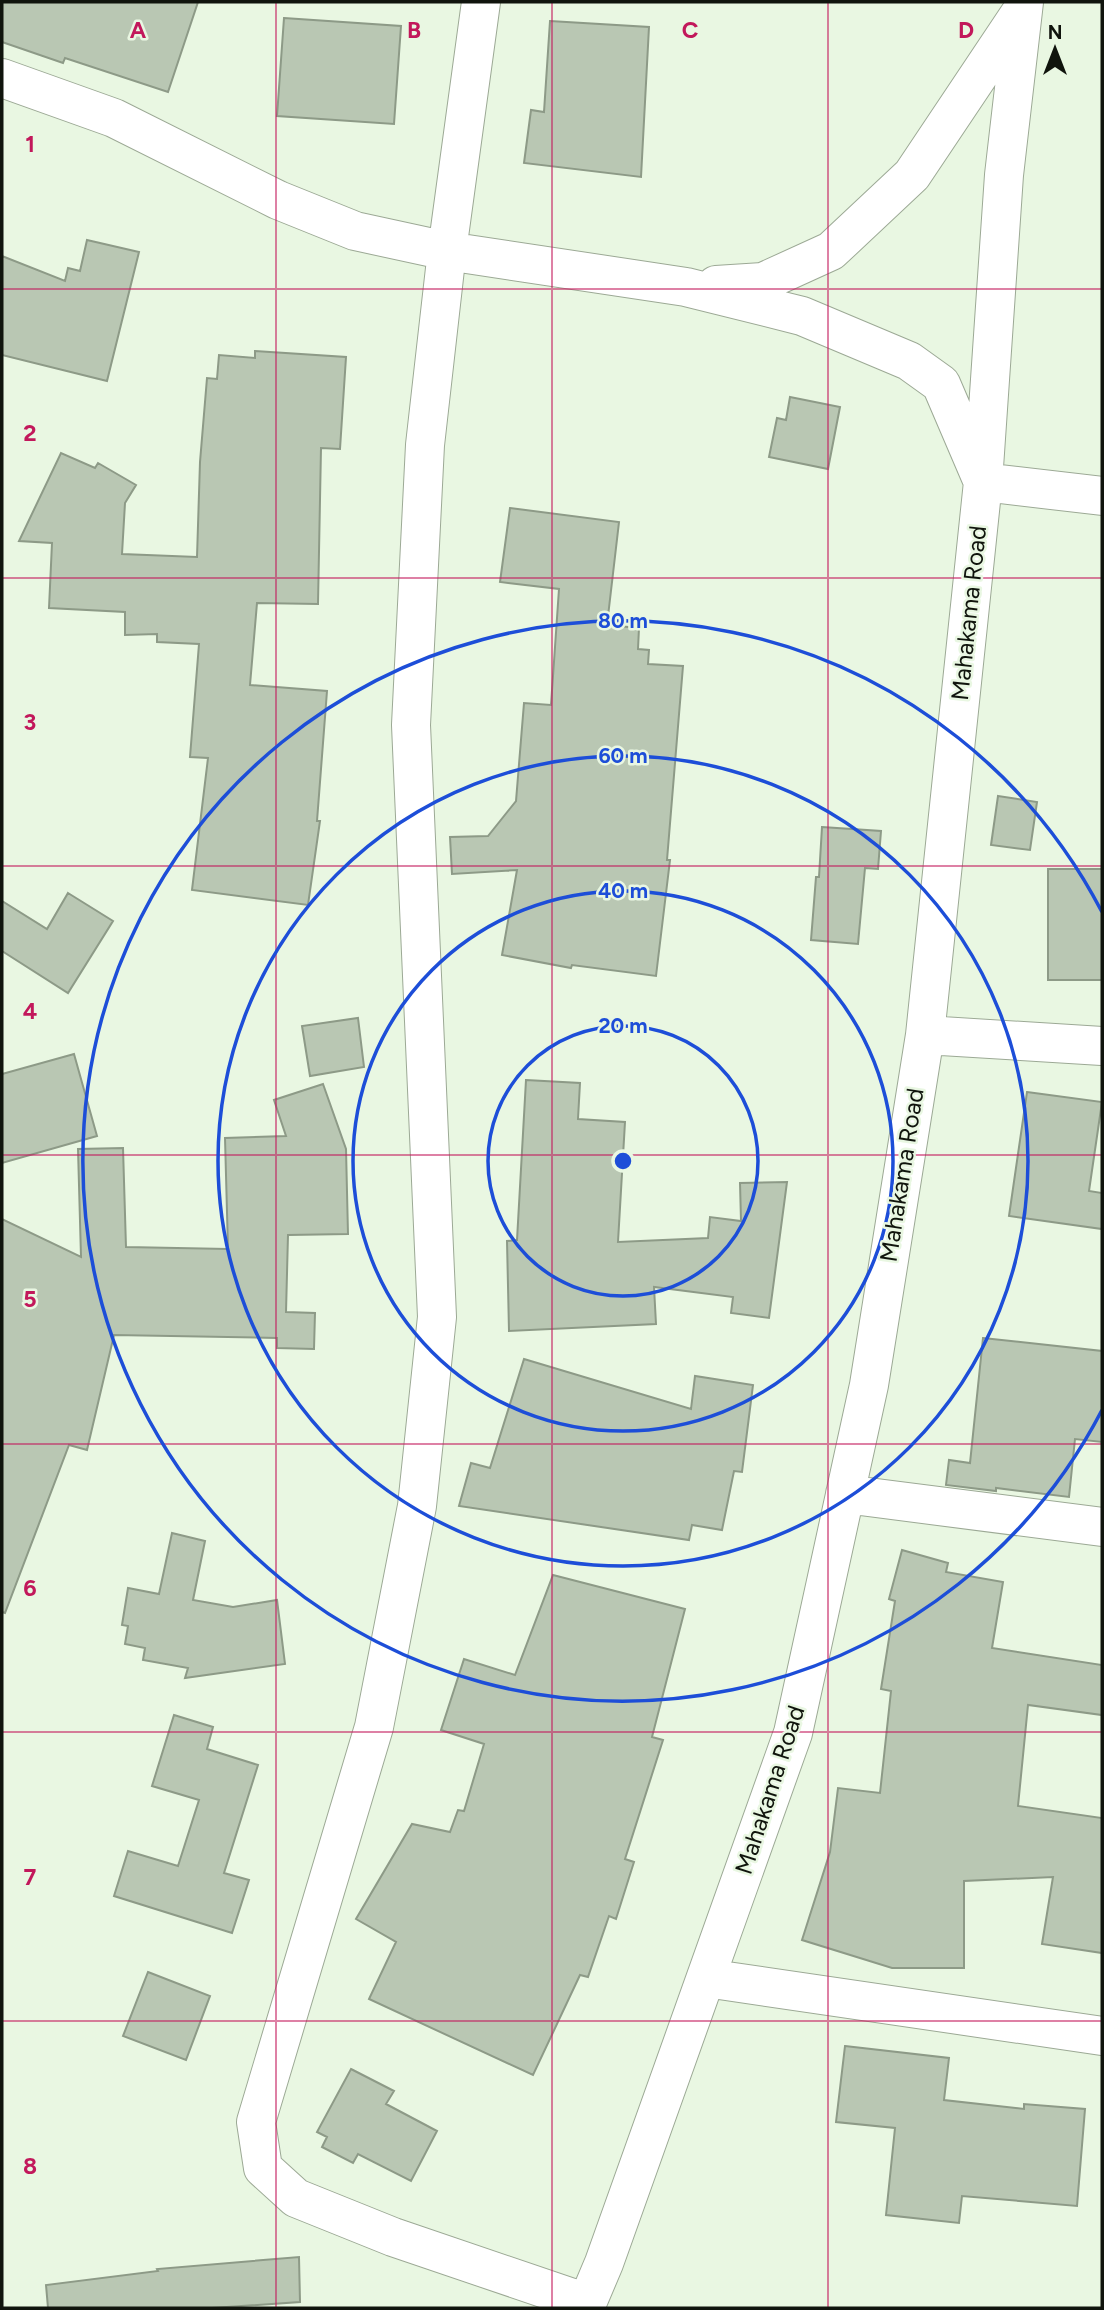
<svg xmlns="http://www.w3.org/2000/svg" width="1104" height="2310" viewBox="0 0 1104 2310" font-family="Figtree,sans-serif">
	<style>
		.building { fill: #b9c7b3; stroke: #8d9a87; stroke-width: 2 }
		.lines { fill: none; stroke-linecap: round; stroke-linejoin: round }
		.minor-casing { stroke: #9ca995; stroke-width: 40 }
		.minor { stroke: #fff; stroke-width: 38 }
		.grid { fill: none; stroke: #c2185b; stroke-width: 2; stroke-opacity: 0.55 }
		.ring { fill: none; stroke: #1d4ed8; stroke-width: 3.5 }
		.labels { text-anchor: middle; stroke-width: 5; stroke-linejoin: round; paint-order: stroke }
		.street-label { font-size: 24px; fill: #10140d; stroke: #e9f7e2 }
		.grid-label { font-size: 23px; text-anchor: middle; font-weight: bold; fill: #c2185b; stroke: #e9f7e2; stroke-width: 5; stroke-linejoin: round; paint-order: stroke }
		.centre { fill: #1d4ed8; stroke: #e9f7e2; stroke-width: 3.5 }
		.ring-label { font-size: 21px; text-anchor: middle; font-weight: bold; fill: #1d4ed8; stroke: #e9f7e2; stroke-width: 5; stroke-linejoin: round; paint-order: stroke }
	</style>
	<rect width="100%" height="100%" fill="#e9f7e2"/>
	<path class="building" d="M 2,2 L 198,2 L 168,92 L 65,58 L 63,63 L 2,42 Z
		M 284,18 L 401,26 L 394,124 L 277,116 Z
		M 550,21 L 649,27 L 641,177 L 524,163 L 531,110 L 544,112 Z
		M 87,240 L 139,252 L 107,381 L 2,355 L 2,256 L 65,281 L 68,268 L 80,271 Z
		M 255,351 L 346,357 L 340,449 L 321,448 L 318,604 L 257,603 L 250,685 L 327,691 L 317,821 L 320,821 L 308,905 L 192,890 L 208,758 L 190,757 L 199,644 L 157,642 L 157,634 L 125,635 L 125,612 L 49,608 L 52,543 L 19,541 L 61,453 L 95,468 L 98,463 L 136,485 L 125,503 L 122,554 L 197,557 L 200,462 L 207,378 L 217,379 L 219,355 L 255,358 Z
		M 790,397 L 840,407 L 828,469 L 769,457 L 777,418 L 786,420 Z
		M 510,508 L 619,522 L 607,625 L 639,628 L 638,649 L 649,650 L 648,664 L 683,666 L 667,860 L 670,860 L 656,976 L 572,965 L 571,968 L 502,955 L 517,870 L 452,874 L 450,837 L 488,836 L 516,801 L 524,703 L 551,705 L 559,589 L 500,582 Z
		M 998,796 L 1037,802 L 1030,850 L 991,845 Z
		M 822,827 L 881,831 L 878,869 L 865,868 L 858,944 L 811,940 L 816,877 L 819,877 Z
		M 1048,869 L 1102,869 L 1102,980 L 1048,980 Z
		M 68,893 L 113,921 L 68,993 L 2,951 L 2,901 L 47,929 Z
		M 358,1018 L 364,1067 L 310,1076 L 302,1026 Z
		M 74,1054 L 97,1136 L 2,1163 L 2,1074 Z
		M 526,1080 L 580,1083 L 578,1119 L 625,1122 L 618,1242 L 708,1238 L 710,1217 L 741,1221 L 740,1183 L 787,1182 L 769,1318 L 731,1313 L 733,1297 L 654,1287 L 656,1324 L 509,1331 L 507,1241 L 517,1240 Z
		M 323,1084 L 346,1149 L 348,1234 L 288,1235 L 286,1312 L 315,1313 L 314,1349 L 277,1348 L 277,1338 L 114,1335 L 87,1450 L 69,1445 L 5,1613 L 2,1612 L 2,1219 L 81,1257 L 78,1149 L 123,1148 L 126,1247 L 228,1249 L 225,1138 L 286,1136 L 274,1100 Z
		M 1027,1092 L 1102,1102 L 1089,1191 L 1102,1193 L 1102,1229 L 1009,1216 Z
		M 983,1338 L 1102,1351 L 1102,1442 L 1075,1439 L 1069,1497 L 996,1488 L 996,1491 L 946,1485 L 949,1460 L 970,1463 Z
		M 524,1359 L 691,1409 L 695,1376 L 753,1385 L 742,1472 L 734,1471 L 722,1530 L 692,1525 L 689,1540 L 459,1506 L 471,1463 L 490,1468 Z
		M 172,1533 L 205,1541 L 193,1600 L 233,1607 L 277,1600 L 285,1664 L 185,1678 L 188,1668 L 143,1660 L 145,1648 L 125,1644 L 128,1626 L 122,1625 L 128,1588 L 159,1594 Z
		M 902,1550 L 948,1563 L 946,1572 L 1003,1582 L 992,1648 L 1102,1665 L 1102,1715 L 1028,1705 L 1018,1806 L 1102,1818 L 1102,1953 L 1042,1944 L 1053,1877 L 964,1881 L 964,1968 L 892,1968 L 802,1940 L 830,1852 L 838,1788 L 880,1793 L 891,1691 L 881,1689 L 895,1601 L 889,1599 Z
		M 553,1575 L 685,1609 L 652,1737 L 663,1740 L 625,1859 L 634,1862 L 616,1919 L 609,1916 L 588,1977 L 580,1975 L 533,2075 L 369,1999 L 396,1942 L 356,1919 L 412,1824 L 450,1832 L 458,1810 L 464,1811 L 484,1744 L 441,1730 L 464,1659 L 515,1675 Z
		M 174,1715 L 213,1727 L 207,1749 L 258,1765 L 224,1873 L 249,1880 L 232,1933 L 114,1896 L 128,1851 L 178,1866 L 199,1800 L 152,1786 Z
		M 148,1972 L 210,1996 L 186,2060 L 123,2036 Z
		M 845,2046 L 949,2058 L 944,2100 L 1024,2109 L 1024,2104 L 1085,2109 L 1077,2206 L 962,2196 L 959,2223 L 886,2215 L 895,2128 L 836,2122 Z
		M 351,2069 L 394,2091 L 386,2104 L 437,2131 L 411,2181 L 358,2154 L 353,2163 L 322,2147 L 327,2137 L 317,2132 Z
		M 299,2257 L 300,2302 L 212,2308 L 48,2308 L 46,2285 L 158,2271 L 157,2269 Z"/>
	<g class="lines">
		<g class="minor-casing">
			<path id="minor" d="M 481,2 L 447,251 L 425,445 L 411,725 L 437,1317 L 417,1506 L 374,1727 L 256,2122 L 263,2168 L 296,2198 L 393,2237 L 587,2303
				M 2,78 L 114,118 L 278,200 L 355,231 L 447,251 L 686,287 L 802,316 L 909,361 L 941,384 L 983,482 L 1102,496
				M 716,285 L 763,282 L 831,251 L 912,175 L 1019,15
				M 925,1035 L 1102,1046
				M 845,1494 L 1102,1527
				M 706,1978 L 1102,2036
				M 585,2308 L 604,2263 L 793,1733 L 869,1385 L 925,1035 L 983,482 L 1004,175 L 1024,2"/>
		</g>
		<use href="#minor" class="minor"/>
	</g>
	<path class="grid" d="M 276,2 L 276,2308M 552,2 L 552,2308M 828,2 L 828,2308M 2,289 L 1102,289M 2,578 L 1102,578M 2,866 L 1102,866M 2,1155 L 1102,1155M 2,1444 L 1102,1444M 2,1732 L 1102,1732M 2,2021 L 1102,2021"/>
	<g class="ring">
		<circle cx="623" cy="1161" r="135"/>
		<circle cx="623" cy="1161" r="270"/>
		<circle cx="623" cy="1161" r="405"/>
		<path d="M1102 1410A540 540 0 1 1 1102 912"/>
	</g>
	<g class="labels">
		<g class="street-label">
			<text transform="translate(969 613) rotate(-84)" y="8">Mahakama Road</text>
			<text transform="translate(902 1175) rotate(-81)" y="8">Mahakama Road</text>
			<text transform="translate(770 1790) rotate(-72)" y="8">Mahakama Road</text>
		</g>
	</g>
	<g class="grid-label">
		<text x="138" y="38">A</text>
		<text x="414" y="38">B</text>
		<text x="690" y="38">C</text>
		<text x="966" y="38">D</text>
		<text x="30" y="152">1</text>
		<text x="30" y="441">2</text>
		<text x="30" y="730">3</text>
		<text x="30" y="1019">4</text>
		<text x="30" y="1307">5</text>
		<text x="30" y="1596">6</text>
		<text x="30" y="1885">7</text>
		<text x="30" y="2174">8</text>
	</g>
	<circle cx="623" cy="1161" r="10" class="centre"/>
	<g class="ring-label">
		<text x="623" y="628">80 m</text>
		<text x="623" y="763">60 m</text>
		<text x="623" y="898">40 m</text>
		<text x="623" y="1033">20 m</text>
	</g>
	<rect width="1104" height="2310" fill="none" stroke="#10140d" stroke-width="7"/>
	<g transform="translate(1055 49)" stroke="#e9f7e2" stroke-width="5" paint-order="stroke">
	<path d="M0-5L12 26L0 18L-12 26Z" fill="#10140d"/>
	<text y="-10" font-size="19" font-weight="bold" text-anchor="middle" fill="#10140d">N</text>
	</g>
</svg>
